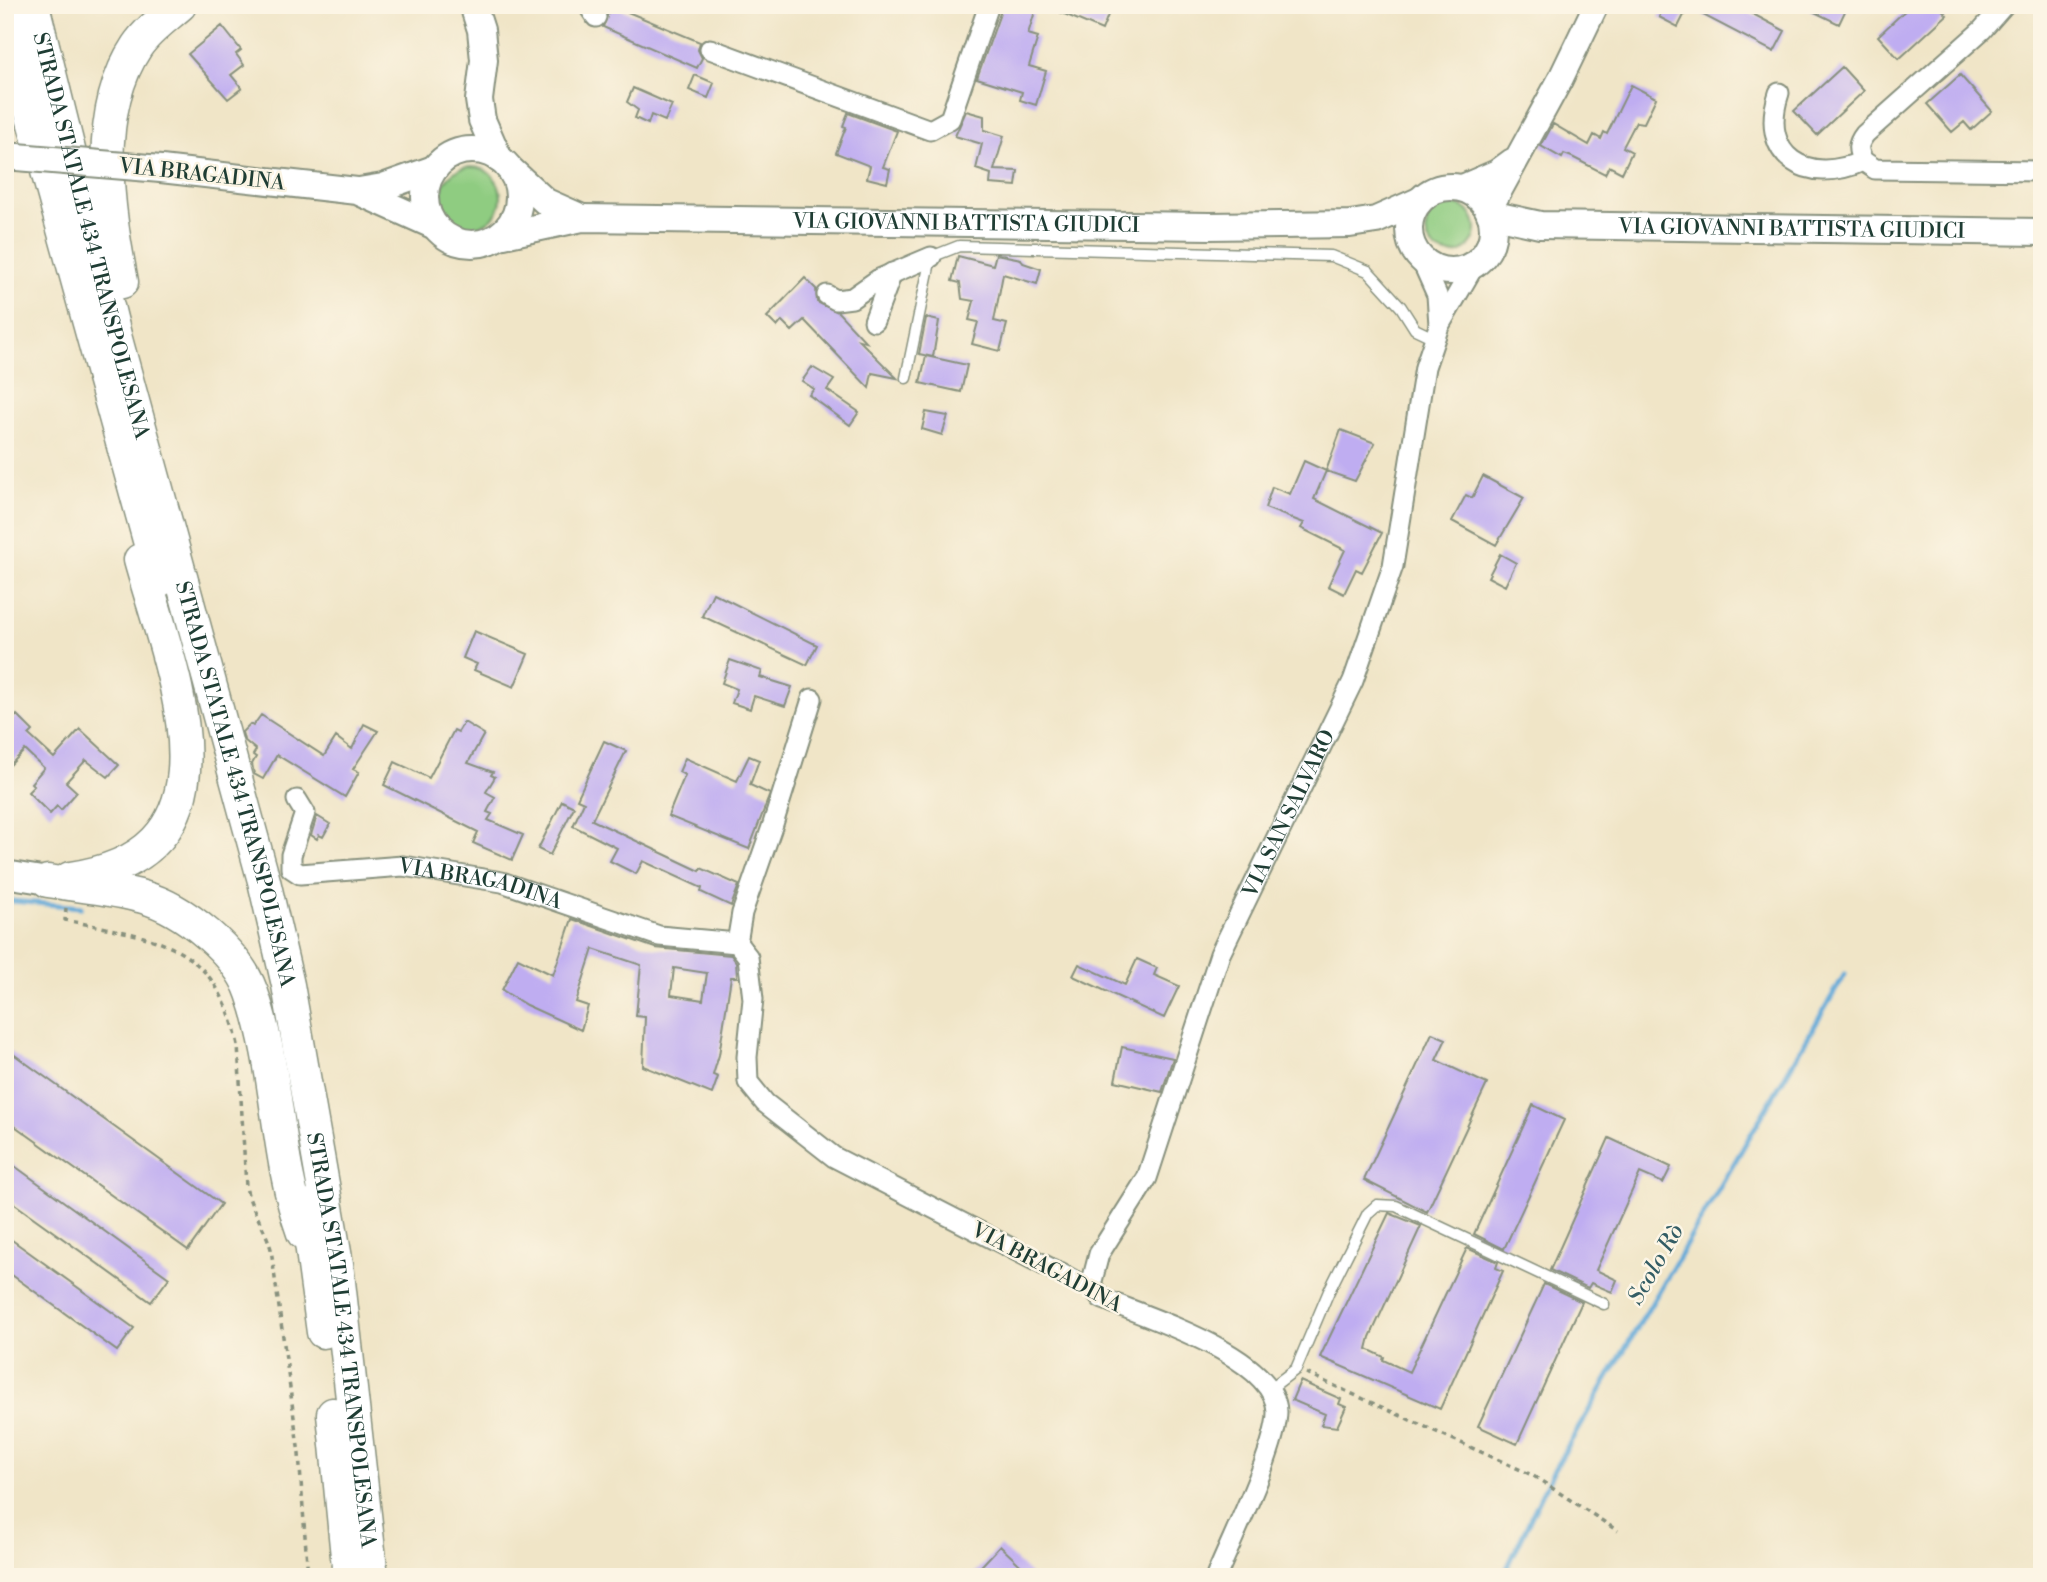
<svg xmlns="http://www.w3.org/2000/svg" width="2047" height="1582" viewBox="0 0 2047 1582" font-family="'Libre Bodoni',serif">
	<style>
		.green { fill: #8fcc81; stroke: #57845a; stroke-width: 2 }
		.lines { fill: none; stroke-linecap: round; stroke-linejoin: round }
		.stream { stroke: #61a9d8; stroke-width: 5 }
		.building { fill: #bfadf1; fill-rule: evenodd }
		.service-casing { stroke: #88917e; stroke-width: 13 }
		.minor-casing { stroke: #88917e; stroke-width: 23 }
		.tertiary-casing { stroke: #88917e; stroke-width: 28 }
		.secondary-casing { stroke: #88917e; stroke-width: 30 }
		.trunk-casing { stroke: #88917e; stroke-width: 35 }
		.path { stroke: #88917e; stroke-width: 3.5; stroke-dasharray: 5 5; stroke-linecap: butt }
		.service { stroke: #fff; stroke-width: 10 }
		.minor { stroke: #fff; stroke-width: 19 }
		.tertiary { stroke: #fff; stroke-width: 24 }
		.secondary { stroke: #fff; stroke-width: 26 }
		.trunk { stroke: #fff; stroke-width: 32 }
		.secondary-bridge-casing { stroke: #88917e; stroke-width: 30; stroke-linecap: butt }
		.secondary-bridge { stroke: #fff; stroke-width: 26 }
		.labels { text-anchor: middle; stroke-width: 5; stroke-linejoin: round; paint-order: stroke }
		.street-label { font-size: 21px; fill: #1f3d34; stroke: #fcf5e5 }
		.water-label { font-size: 23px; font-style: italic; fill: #335d65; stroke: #fcf5e5 }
	</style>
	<rect width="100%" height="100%" fill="#fcf5e5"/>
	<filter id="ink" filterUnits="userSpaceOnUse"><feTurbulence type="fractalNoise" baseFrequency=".0143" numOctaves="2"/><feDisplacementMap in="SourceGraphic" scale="14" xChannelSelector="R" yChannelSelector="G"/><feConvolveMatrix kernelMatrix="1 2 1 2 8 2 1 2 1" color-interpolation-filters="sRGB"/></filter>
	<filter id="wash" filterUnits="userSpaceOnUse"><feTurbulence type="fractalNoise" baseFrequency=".00686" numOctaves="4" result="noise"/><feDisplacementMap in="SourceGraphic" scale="28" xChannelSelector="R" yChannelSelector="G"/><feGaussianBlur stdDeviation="1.57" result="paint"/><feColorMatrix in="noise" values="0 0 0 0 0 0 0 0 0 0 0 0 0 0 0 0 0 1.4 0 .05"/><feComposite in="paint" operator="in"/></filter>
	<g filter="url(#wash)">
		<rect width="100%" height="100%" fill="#f0e5c7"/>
		<path class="green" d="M441 197a30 30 0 1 1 60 0a30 30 0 1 1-60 0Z
			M1426 229a25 25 0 1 1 50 0a25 25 0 1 1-50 0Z"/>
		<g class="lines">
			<path class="stream" d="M 5,897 L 12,901 L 81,907
				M 1503,1577 L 1551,1475 L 1845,974"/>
		</g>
		<g id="blocks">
			<path class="building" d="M 611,5 L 700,42 L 698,50 L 702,58 L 697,68 L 603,27 Z
				M 1003,5 L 1037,5 L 1028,34 L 1038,37 L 1029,66 L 1046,71 L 1036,105 L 1020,100 L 1022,92 L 977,78 Z
				M 1043,5 L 1112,5 L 1102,30 Z
				M 1665,5 L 1736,5 L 1785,31 L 1774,52 L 1688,7 L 1678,27 L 1659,17 Z
				M 1800,5 L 1848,5 L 1839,24 Z
				M 1911,5 L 1938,5 L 1947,15 L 1899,59 L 1878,36 Z
				M 222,26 L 241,50 L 236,54 L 244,65 L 231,75 L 242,88 L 228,99 L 188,54 Z
				M 1842,67 L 1864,91 L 1817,135 L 1794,111 Z
				M 695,75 L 714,83 L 708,98 L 689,90 Z
				M 1960,75 L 1992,111 L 1971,130 L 1964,122 L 1952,132 L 1927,104 Z
				M 1631,85 L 1656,98 L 1644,123 L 1636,122 L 1623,147 L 1632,152 L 1622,173 L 1609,166 L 1605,174 L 1572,157 L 1564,154 L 1562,158 L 1541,146 L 1553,124 L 1589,145 L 1594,135 L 1601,139 L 1604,132 L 1607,134 Z
				M 633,88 L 672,105 L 665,121 L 651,115 L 648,124 L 635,118 L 638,110 L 627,102 Z
				M 966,111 L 984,116 L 984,130 L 1004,136 L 994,170 L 1018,171 L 1016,186 L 990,184 L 991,174 L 976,169 L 982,144 L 955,136 Z
				M 848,113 L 897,131 L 883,167 L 890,169 L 887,183 L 867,178 L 870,166 L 836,153 L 846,127 L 843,126 Z
				M 996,254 L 1021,259 L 1023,263 L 1041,269 L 1037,284 L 1003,274 L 994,321 L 1007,324 L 1000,351 L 972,344 L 978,322 L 969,320 L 974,301 L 962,299 L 960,283 L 952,281 L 958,256 L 993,265 Z
				M 805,278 L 816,289 L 817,302 L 838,312 L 866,342 L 859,340 L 897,378 L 872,373 L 869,388 L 804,320 L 792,331 L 782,321 L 777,327 L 767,317 Z
				M 926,318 L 939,321 L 933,357 L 919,354 Z
				M 926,356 L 967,365 L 961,392 L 920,383 Z
				M 812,367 L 834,380 L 827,390 L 859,412 L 850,425 L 809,395 L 814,389 L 802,381 Z
				M 926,412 L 948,416 L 942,435 L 922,429 Z
				M 1341,430 L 1375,443 L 1355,481 L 1326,471 Z
				M 1304,461 L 1326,471 L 1314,499 L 1382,533 L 1362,572 L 1356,569 L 1344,594 L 1328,586 L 1345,550 L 1301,528 L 1304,523 L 1265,508 L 1272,487 L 1290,494 Z
				M 1483,476 L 1524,498 L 1496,545 L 1452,521 L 1466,495 L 1472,498 Z
				M 1500,554 L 1516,563 L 1505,586 L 1488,577 Z
				M 713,593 L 817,645 L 807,665 L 702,616 Z
				M 474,631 L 528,654 L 514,687 L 474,670 L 477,664 L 463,658 Z
				M 730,660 L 762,671 L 760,677 L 792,687 L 785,706 L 754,696 L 750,709 L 732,703 L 737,689 L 722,683 Z
				M 17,715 L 33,731 L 29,735 L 54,758 L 80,729 L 119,765 L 108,777 L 86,760 L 66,782 L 77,792 L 61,810 L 57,806 L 50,814 L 28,792 L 34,786 L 31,783 L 44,768 L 25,750 L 5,770 L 5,727 Z
				M 261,715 L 324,756 L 336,737 L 352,749 L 364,724 L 378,731 L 353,769 L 359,772 L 345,797 L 277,755 L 263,779 L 254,774 L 252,764 L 256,757 L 253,755 L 256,750 L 244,740 L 242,732 L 250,724 L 253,726 Z
				M 464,722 L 484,734 L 468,763 L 493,772 L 491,775 L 495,777 L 486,792 L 495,797 L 487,812 L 492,814 L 488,820 L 523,835 L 512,860 L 473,843 L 478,832 L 384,785 L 395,762 L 429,778 L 454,730 L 458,732 Z
				M 604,741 L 626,751 L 592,820 L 700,871 L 701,868 L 739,885 L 731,906 L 701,892 L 702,888 L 643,861 L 636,874 L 610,861 L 617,848 L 573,826 L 584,802 L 577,799 Z
				M 749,756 L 759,760 L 750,785 L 770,794 L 749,849 L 668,816 L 685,775 L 679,772 L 685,758 L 737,781 Z
				M 562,801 L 574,807 L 550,855 L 538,849 Z
				M 317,816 L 330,824 L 323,837 L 319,835 L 317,839 L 311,835 Z
				M 572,919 L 655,948 L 731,955 L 736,962 L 737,977 L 731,977 L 719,1055 L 713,1075 L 718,1077 L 712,1094 L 643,1066 L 645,1017 L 636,1016 L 641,965 L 593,949 L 576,1002 L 588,1006 L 581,1030 L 526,1005 L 502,990 L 518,958 L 553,975 ZM 674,968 L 707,973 L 703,1000 L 671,995 Z
				M 1137,959 L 1157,968 L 1154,975 L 1179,986 L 1164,1018 L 1073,976 L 1079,964 L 1125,985 Z
				M 1432,1033 L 1446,1039 L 1436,1060 L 1487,1084 L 1427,1212 L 1364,1180 Z
				M 1122,1047 L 1173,1058 L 1162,1092 L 1115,1081 Z
				M 5,1048 L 221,1204 L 188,1250 L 5,1119 Z
				M 1533,1105 L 1564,1120 L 1504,1249 L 1474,1234 Z
				M 1609,1138 L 1671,1167 L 1663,1183 L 1640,1173 L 1596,1270 L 1617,1280 L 1612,1292 L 1591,1283 L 1588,1288 L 1550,1270 Z
				M 5,1159 L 169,1278 L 151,1302 L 5,1197 Z
				M 1389,1213 L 1421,1226 L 1370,1337 L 1367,1349 L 1384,1357 L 1383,1360 L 1409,1372 L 1467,1248 L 1498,1262 L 1496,1268 L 1503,1271 L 1440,1409 L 1320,1357 Z
				M 5,1235 L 134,1328 L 117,1351 L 5,1270 Z
				M 1544,1284 L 1582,1302 L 1517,1444 L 1478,1426 Z
				M 1300,1381 L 1341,1399 L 1339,1404 L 1346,1407 L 1337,1427 L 1321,1425 L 1325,1414 L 1292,1400 Z
				M 1000,1546 L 1033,1577 L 971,1577 Z"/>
		</g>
	</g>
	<g filter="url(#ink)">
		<use href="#blocks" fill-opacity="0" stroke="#88917e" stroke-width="2"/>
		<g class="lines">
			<g class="service-casing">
				<path id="service" d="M 906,378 L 931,257 L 959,246 L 1331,256 L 1368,271 L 1401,307 L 1415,329 L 1436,339
					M 1271,1388 L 1296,1369 L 1329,1291 L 1368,1213 L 1377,1205 L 1396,1206 L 1604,1304"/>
			</g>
			<g class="minor-casing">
				<g id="minor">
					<path d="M 588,5 L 596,17"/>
					<path d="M 710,49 L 930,130 L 950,119 L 989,5"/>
					<path d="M 1779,93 C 1758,157 1807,186 1863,161 L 1875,169 L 2042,171"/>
					<path d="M 1863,161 C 1857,150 1857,144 1865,134 L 1982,30 L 2004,5"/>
					<path d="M 1421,259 L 1437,295 L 1439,325"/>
					<path d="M 827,295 L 836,300 L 852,298 L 879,279 L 931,257"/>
					<path d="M 874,321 L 892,273"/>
					<path id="s1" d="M 297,800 L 305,813 L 291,855 L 291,868 L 300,874 L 403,866 L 502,882 L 659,936 L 737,943 L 748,957 L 753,999 L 747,1057 L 748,1082 L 765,1103 L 834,1157 L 1079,1283 L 1091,1285 L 1101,1298 C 1145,1317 1276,1356 1277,1412 C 1277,1448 1231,1540 1216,1577"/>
					<path d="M 737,943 L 742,913 L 773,824 L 812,699"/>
					<path id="s2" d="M 1091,1285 L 1099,1254 L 1147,1178 L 1220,954 L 1353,681 L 1393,566 L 1425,367 L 1439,326 L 1475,264"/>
				</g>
			</g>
			<g class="tertiary-casing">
				<path id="tertiary" d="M 1460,188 L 1497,172 L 1512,161
					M 1489,210 L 1560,80 L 1596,5"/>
			</g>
			<g class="secondary-casing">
				<g id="secondary">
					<path d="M 473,5 L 481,30 L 484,60 L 479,100 L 482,120 L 499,159"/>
					<circle cx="472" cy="197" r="47"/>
					<path d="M 161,169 L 357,191 L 435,226"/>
					<path d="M 512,171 L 546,202 L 582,218"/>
					<circle cx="1451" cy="229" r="42"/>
					<path d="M 359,191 L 383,187 L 434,169"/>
					<path id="s3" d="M 1490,214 L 1540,225 L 2042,232"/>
					<path id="s4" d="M 499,236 L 582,218 L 1210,226 L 1350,224 L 1376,220 L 1419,201"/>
					<path d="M 5,874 L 48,881"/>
				</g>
			</g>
			<g class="trunk-casing">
				<g id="trunk">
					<path id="s5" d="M 33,5 L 116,339 L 264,881 L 288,985 L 337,1264 L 372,1577"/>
					<path d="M 5,19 L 160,580"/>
					<path d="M 122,282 C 108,208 92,113 137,46 C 148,30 165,18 180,5"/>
					<path d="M 70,878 C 251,853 171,672 140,560"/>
					<path d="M 48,881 C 79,886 112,888 143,897 C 183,908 238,952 252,993 C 279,1070 275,1156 303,1233"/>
					<path d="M 306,1206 L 323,1332"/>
					<path d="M 333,1414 L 349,1577"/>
				</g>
			</g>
			<path class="path" d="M 66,908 L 65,920 C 154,938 216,941 238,1045 L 246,1187 C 251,1210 265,1227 271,1249 L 299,1454 L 308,1577
				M 1306,1373 L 1532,1475 L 1618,1531"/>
			<use href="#service" class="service"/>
			<use href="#minor" class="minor"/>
			<use href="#tertiary" class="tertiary"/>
			<use href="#secondary" class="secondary"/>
			<use href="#trunk" class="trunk"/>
			<g class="secondary-bridge-casing">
				<path id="secondary-bridge" d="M 5,156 L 161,169"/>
			</g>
			<use href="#secondary-bridge" class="secondary-bridge"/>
		</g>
	</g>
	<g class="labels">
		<g class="street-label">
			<text transform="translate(202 174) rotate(6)" y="7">VIA BRAGADINA</text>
			<text dy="7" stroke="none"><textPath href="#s4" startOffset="469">VIA GIOVANNI BATTISTA GIUDICI</textPath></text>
			<text dy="7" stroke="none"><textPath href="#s3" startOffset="303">VIA GIOVANNI BATTISTA GIUDICI</textPath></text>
			<text dy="7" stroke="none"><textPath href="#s5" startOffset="238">STRADA STATALE 434 TRANSPOLESANA</textPath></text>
			<text dy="7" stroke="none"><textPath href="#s5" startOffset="805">STRADA STATALE 434 TRANSPOLESANA</textPath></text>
			<text dy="7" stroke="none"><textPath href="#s2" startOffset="514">VIA SAN SALVARO</textPath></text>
			<text dy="7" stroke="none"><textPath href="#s1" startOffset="266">VIA BRAGADINA</textPath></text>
			<text transform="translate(1047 1267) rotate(28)" y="7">VIA BRAGADINA</text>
			<text dy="7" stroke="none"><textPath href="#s5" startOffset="1372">STRADA STATALE 434 TRANSPOLESANA</textPath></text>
		</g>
		<g class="water-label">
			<text transform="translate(1655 1264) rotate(-60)" y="8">Scolo Rò</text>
		</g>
	</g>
	<rect width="2047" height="1582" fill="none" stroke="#fcf5e5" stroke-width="28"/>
</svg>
